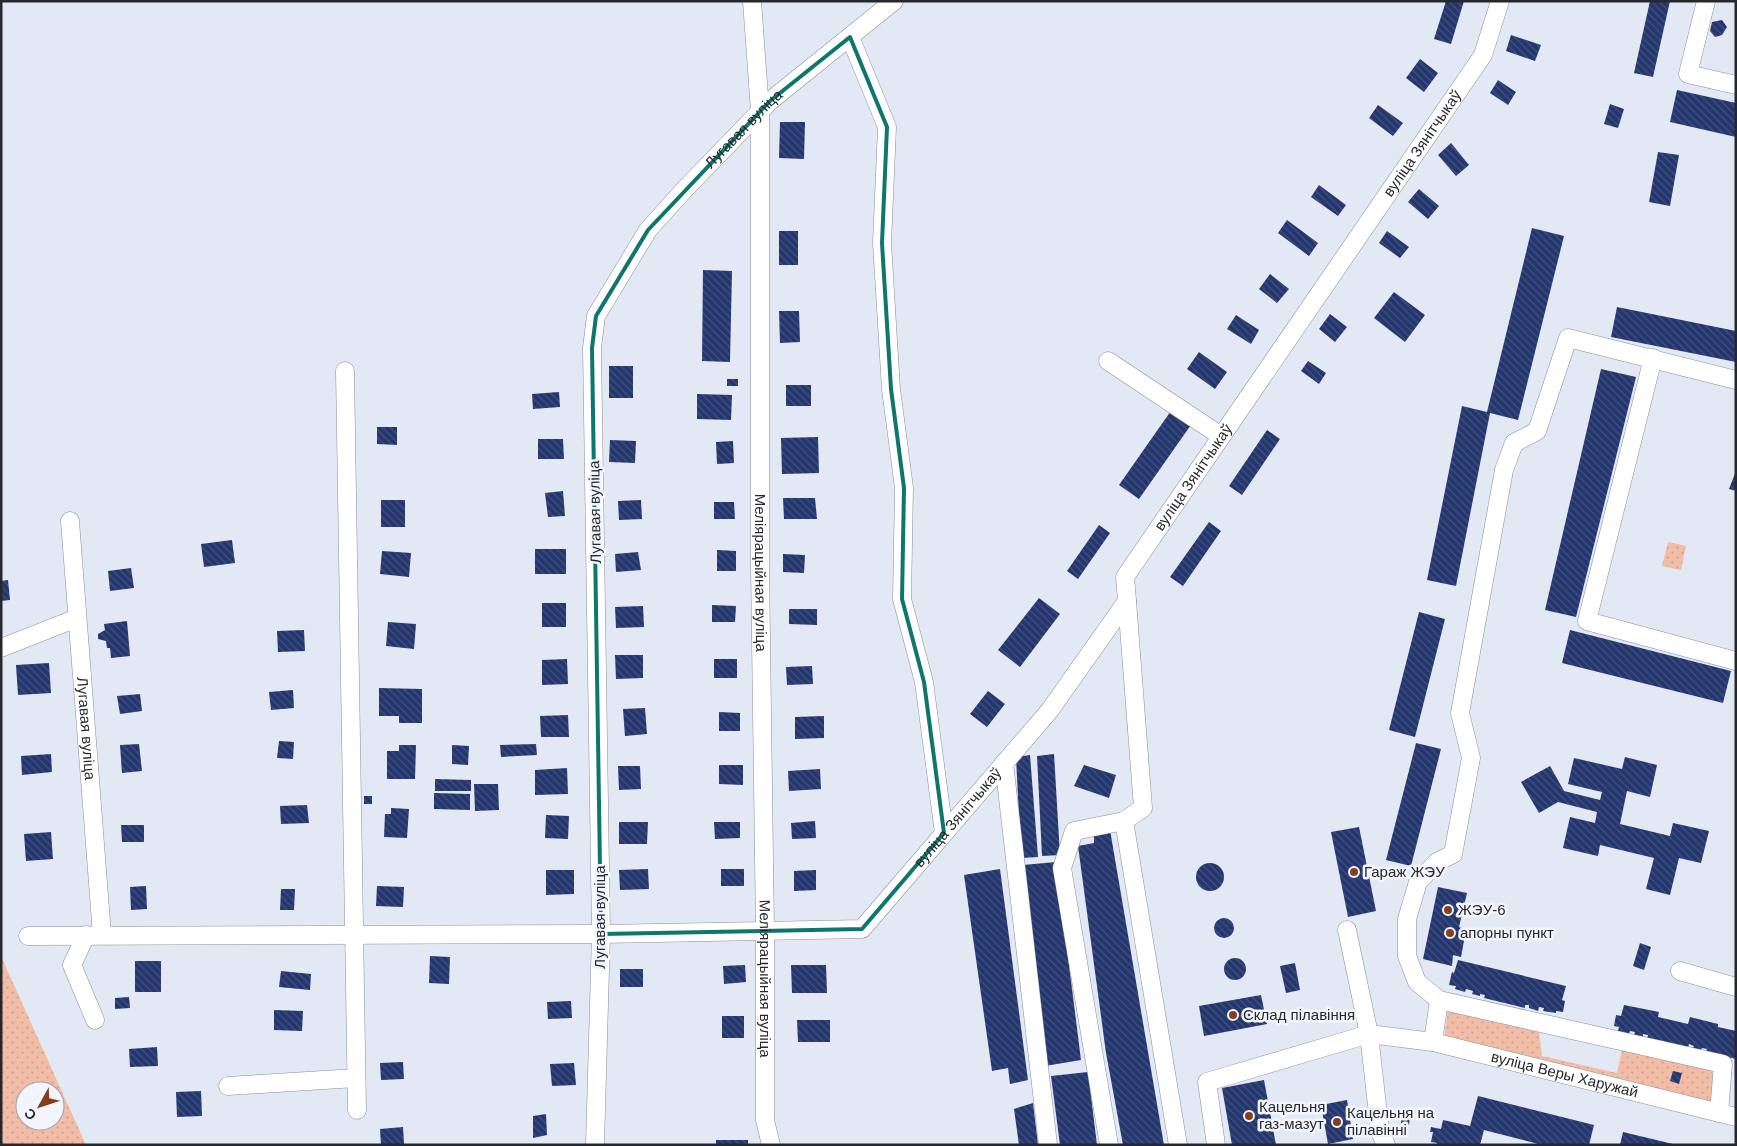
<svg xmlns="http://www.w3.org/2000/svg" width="1737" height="1146" viewBox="0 0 1737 1146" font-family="Arial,sans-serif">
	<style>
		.grass { fill: url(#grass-dots); fill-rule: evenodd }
		.building { fill: url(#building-back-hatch) }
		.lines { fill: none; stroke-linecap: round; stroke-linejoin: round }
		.minor-casing { stroke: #898e9a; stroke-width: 19 }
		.minor { stroke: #fff; stroke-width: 18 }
		.marked { fill: none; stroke: #0f766e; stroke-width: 4; stroke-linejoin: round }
		.poi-dot { fill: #853e1c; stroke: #f2f5fd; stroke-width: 2 }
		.labels { text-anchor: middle; stroke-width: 5; stroke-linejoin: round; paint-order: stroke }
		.street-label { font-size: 15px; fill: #26282d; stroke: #f2f5fd }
		.poi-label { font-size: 15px; fill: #26282d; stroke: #f2f5fd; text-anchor: start }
	</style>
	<defs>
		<pattern id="grass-dots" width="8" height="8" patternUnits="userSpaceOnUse" patternTransform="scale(1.25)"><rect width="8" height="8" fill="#f1bda7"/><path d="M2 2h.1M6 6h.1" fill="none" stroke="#cea290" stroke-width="1.8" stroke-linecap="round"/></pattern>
		<pattern id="building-back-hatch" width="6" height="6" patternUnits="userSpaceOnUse" patternTransform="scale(1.25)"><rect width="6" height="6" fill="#24366e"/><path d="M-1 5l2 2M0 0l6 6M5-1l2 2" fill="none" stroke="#43517e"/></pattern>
	</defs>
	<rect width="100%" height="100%" fill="#e3e8f5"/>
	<path class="grass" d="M 1668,542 L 1686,546 L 1681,570 L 1662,566 Z
		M 1,956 L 86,1145 L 1,1145 ZM 25,1091 L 55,1091 L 55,1121 L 25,1121 Z
		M 1449,1001 L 1533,1023 L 1539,1033 L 1542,1056 L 1617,1073 L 1623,1045 L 1708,1065 L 1714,1076 L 1712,1105 L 1444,1039 Z"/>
	<path class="building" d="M 1446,1 L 1464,1 L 1451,44 L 1434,39 Z
		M 1650,1 L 1670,1 L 1653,77 L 1634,73 Z
		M 1722,20 L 1727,27 L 1722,35 L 1715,37 L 1710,31 L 1712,22 Z
		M 1511,35 L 1541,45 L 1535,61 L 1506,51 Z
		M 1420,59 L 1438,73 L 1424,92 L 1406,78 Z
		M 1498,80 L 1516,92 L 1508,105 L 1490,93 Z
		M 1677,90 L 1736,103 L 1736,137 L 1670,122 Z
		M 1610,104 L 1624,109 L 1618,128 L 1604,124 Z
		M 1378,105 L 1403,123 L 1393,136 L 1369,118 Z
		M 780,122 L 805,122 L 804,159 L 779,158 Z
		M 1451,143 L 1469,165 L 1456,176 L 1438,155 Z
		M 1658,152 L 1679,155 L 1670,206 L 1649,202 Z
		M 1319,185 L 1346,205 L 1338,216 L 1311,197 Z
		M 1419,189 L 1439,206 L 1428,219 L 1408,202 Z
		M 1287,220 L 1318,243 L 1309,256 L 1278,233 Z
		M 1532,228 L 1564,236 L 1518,420 L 1490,413 L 1456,586 L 1427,580 L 1462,406 L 1487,412 Z
		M 779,231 L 798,231 L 798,265 L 779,265 Z
		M 1387,231 L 1409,247 L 1400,258 L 1379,243 Z
		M 703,270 L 732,271 L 730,362 L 702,361 Z
		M 1270,274 L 1289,289 L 1277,303 L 1259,289 Z
		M 1394,292 L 1425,315 L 1405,342 L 1374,318 Z
		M 1617,307 L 1736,331 L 1736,362 L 1611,337 Z
		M 779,311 L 799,311 L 800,342 L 780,343 Z
		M 1330,314 L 1347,327 L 1335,342 L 1319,329 Z
		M 1236,315 L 1259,330 L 1251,344 L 1227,329 Z
		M 1199,352 L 1227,372 L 1215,389 L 1187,369 Z
		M 1308,361 L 1326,373 L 1319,384 L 1301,371 Z
		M 609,366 L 633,366 L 633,398 L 609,398 Z
		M 1601,369 L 1636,377 L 1576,617 L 1545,610 Z
		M 727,379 L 738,379 L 738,386 L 727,386 Z
		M 786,385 L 811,385 L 811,406 L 786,406 Z
		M 559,392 L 560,407 L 533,409 L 532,394 Z
		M 697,394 L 732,395 L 731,420 L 697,419 Z
		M 1173,408 L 1193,422 L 1139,499 L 1119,485 Z
		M 377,427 L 397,427 L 397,445 L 377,444 Z
		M 1267,430 L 1280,439 L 1242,495 L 1229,486 Z
		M 818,437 L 819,473 L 782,474 L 781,438 Z
		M 538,439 L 563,439 L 564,459 L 538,459 Z
		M 610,440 L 636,441 L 635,463 L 609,462 Z
		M 733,441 L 734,463 L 717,464 L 716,442 Z
		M 1736,471 L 1736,491 L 1729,489 Z
		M 563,491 L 565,516 L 548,517 L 545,493 Z
		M 783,498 L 815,498 L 817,519 L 784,519 Z
		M 381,500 L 405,500 L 405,527 L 381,527 Z
		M 641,500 L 642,519 L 619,520 L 618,501 Z
		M 714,502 L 734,502 L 735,519 L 714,519 Z
		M 1209,522 L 1221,531 L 1183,586 L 1170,577 Z
		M 1099,525 L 1110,533 L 1078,579 L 1067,571 Z
		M 232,540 L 235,563 L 204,567 L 201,544 Z
		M 535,549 L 566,549 L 566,574 L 535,574 Z
		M 717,550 L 736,551 L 736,571 L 717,571 Z
		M 382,551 L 411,553 L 409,577 L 380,574 Z
		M 638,552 L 641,570 L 616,572 L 615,554 Z
		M 783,554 L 805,555 L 804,573 L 783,572 Z
		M 131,568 L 134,588 L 110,591 L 108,571 Z
		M 8,580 L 10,600 L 1,601 L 1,581 Z
		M 1039,598 L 1060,614 L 1020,667 L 998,650 Z
		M 542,603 L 566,603 L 566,627 L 542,627 Z
		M 712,605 L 736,606 L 735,622 L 712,622 Z
		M 643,606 L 644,627 L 616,628 L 615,607 Z
		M 789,609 L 817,609 L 817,625 L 789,624 Z
		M 1419,612 L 1445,619 L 1415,737 L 1389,730 Z
		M 127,621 L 130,656 L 111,658 L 110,648 L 107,648 L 106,641 L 98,639 L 98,634 L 105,630 L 104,624 Z
		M 388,622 L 416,624 L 414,649 L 386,646 Z
		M 304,630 L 305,651 L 278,652 L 277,631 Z
		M 1570,630 L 1731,671 L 1723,703 L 1562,663 Z
		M 615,655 L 643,655 L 643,678 L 616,679 Z
		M 567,659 L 568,684 L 542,685 L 542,660 Z
		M 714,659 L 737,659 L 737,678 L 714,678 Z
		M 49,663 L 51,693 L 18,695 L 16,665 Z
		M 812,666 L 813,684 L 787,685 L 786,667 Z
		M 379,688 L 422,689 L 422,723 L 399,723 L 399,716 L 379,716 Z
		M 293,690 L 294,708 L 271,710 L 269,692 Z
		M 988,691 L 1005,704 L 987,727 L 970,714 Z
		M 140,694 L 142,711 L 120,714 L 117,696 Z
		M 645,708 L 647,734 L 625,736 L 623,709 Z
		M 719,712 L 740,713 L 740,731 L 719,731 Z
		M 568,715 L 569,737 L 541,737 L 540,716 Z
		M 824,716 L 824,738 L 795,739 L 795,717 Z
		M 279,741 L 294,742 L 293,759 L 277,758 Z
		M 1416,743 L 1441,749 L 1411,866 L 1386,860 Z
		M 139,744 L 142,771 L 122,773 L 120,745 Z
		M 536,744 L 537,755 L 501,757 L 500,745 Z
		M 399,745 L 416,745 L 415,779 L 387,779 L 387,751 L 399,751 Z
		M 452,745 L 469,746 L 468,765 L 452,764 Z
		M 51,754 L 52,772 L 22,775 L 21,756 Z
		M 1054,754 L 1060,855 L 1042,856 L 1037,756 Z
		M 1030,755 L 1038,857 L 1021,858 L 1016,757 Z
		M 1625,757 L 1657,765 L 1650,797 L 1627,791 L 1620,824 L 1670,836 L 1673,823 L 1709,831 L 1701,863 L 1679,858 L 1670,895 L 1646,889 L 1654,858 L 1600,845 L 1598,856 L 1563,848 L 1570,817 L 1595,823 L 1597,812 L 1558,802 L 1539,813 L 1521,782 L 1550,766 L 1564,791 L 1600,800 L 1602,792 L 1568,784 L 1574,758 L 1622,769 Z
		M 719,765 L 743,765 L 743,785 L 719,784 Z
		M 1084,765 L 1116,775 L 1109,798 L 1074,786 Z
		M 618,766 L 640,766 L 641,789 L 619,790 Z
		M 567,768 L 568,794 L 535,795 L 535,770 Z
		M 820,769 L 821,789 L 789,791 L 788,771 Z
		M 435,779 L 471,780 L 471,791 L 435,791 Z
		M 474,784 L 498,784 L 499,810 L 475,811 Z
		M 434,793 L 470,794 L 470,810 L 434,809 Z
		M 364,796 L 372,796 L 372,804 L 364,804 Z
		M 307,805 L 309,823 L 281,824 L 280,806 Z
		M 391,808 L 409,809 L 407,838 L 384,837 L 385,814 L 391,814 Z
		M 546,815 L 569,816 L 568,839 L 545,838 Z
		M 815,821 L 816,838 L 792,839 L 791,823 Z
		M 619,822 L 648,822 L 647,844 L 619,844 Z
		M 714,822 L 740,822 L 740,838 L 715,839 Z
		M 121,825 L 144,825 L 144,842 L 122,842 Z
		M 1359,827 L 1376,911 L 1348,917 L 1331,832 Z
		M 1110,830 L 1164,1145 L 1123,1145 L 1106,1053 L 1078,846 L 1094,843 L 1094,832 Z
		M 51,832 L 53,859 L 26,861 L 24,834 Z
		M 1056,862 L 1081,1060 L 1045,1066 L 1023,865 Z
		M1196 877a14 14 0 1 1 28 0a14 14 0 1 1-28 0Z
		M 648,869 L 649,889 L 620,890 L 619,870 Z
		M 721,869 L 744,869 L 744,886 L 721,886 Z
		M 1000,869 L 1028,1080 L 1010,1084 L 1008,1068 L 992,1071 L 964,875 Z
		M 546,870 L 574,870 L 574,894 L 546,895 Z
		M 816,870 L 816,890 L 794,891 L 794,871 Z
		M 146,886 L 147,909 L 131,910 L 130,887 Z
		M 377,886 L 404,887 L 403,907 L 376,906 Z
		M 1438,887 L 1467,893 L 1459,927 L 1466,930 L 1461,957 L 1453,955 L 1452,966 L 1423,959 Z
		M 281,889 L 295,889 L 294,910 L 280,910 Z
		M1214 928a10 10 0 1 1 20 0a10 10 0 1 1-20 0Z
		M 1640,943 L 1651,947 L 1644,970 L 1633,966 Z
		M 430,956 L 450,957 L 449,984 L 429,983 Z
		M1224 969a11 11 0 1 1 22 0a11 11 0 1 1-22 0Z
		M 1458,960 L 1566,986 L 1562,1000 L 1565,1001 L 1563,1012 L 1556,1011 L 1556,1013 L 1543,1011 L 1544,1008 L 1539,1007 L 1538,1011 L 1529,1008 L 1529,1005 L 1525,1005 L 1525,1008 L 1484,998 L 1485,995 L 1480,994 L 1480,996 L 1472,994 L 1473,991 L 1466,989 L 1465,992 L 1455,989 L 1456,986 L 1449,985 L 1452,972 L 1454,973 Z
		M 135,961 L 161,961 L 161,992 L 135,992 Z
		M 1295,963 L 1300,990 L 1286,993 L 1280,966 Z
		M 745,965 L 746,982 L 724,984 L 723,966 Z
		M 791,965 L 826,965 L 827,993 L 792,993 Z
		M 620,969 L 643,969 L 643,987 L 620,987 Z
		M 281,971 L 311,974 L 310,990 L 279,987 Z
		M 1261,995 L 1267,1024 L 1204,1036 L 1199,1006 Z
		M 129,997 L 130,1008 L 115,1009 L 115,998 Z
		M 571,1001 L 572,1018 L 548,1019 L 547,1002 Z
		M 1624,1005 L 1659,1012 L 1658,1017 L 1688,1024 L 1690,1017 L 1718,1024 L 1718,1027 L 1736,1031 L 1736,1059 L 1706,1052 L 1707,1049 L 1702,1048 L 1701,1050 L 1693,1048 L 1694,1046 L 1689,1044 L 1688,1048 L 1647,1039 L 1648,1035 L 1643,1034 L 1643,1037 L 1634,1035 L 1635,1032 L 1630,1031 L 1629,1034 L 1618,1031 L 1619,1027 L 1614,1026 L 1616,1015 L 1621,1016 Z
		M 274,1010 L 303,1011 L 302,1031 L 274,1030 Z
		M 722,1016 L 744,1016 L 744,1038 L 722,1038 Z
		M 797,1020 L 830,1020 L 830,1042 L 798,1042 Z
		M 157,1047 L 158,1066 L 130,1067 L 129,1049 Z
		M 403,1062 L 404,1079 L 381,1080 L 380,1063 Z
		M 574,1063 L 576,1085 L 552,1086 L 550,1064 Z
		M 1673,1071 L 1682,1073 L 1679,1084 L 1670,1081 Z
		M 1088,1072 L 1097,1145 L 1060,1145 L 1051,1076 Z
		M 1264,1080 L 1276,1145 L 1232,1145 L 1222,1088 Z
		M 201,1091 L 202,1116 L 177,1117 L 176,1092 Z
		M 1478,1096 L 1594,1125 L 1589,1145 L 1542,1145 L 1484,1130 L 1480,1145 L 1436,1145 L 1437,1143 L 1431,1142 L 1433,1132 L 1430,1132 L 1431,1127 L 1441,1129 L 1443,1120 L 1470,1126 Z
		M 1347,1100 L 1353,1139 L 1328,1144 L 1321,1105 Z
		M 1033,1103 L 1038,1145 L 1019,1145 L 1014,1109 Z
		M 546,1114 L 547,1135 L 533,1138 L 533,1116 Z
		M 1402,1114 L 1410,1115 L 1409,1125 L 1401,1123 Z
		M 403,1127 L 404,1144 L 381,1145 L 380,1129 Z
		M 1623,1132 L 1673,1144 L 1673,1145 L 1620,1145 Z
		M 716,1140 L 748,1140 L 748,1145 L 716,1145 Z"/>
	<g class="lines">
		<g class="minor-casing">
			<g id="minor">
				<path id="s1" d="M 752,1 L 760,111 L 760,567 L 765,931 L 765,1120 L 771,1145"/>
				<path d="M 1706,1 L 1688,74 L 1736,85"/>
				<path d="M 850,37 L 887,127 L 882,243 L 891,389 L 904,488 L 902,599 L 924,682 L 944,833"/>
				<path d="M 1653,358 L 1587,621 L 1736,661"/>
				<path d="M 1108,361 L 1221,436"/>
				<path d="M 345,371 L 357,1110"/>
				<path id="s2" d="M 70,521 L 102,935"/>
				<path d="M 1127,601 L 1143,808 L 1124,821 L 1178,1145"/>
				<path d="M 1,648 L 77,618"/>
				<path d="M 1004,763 L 1048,1145"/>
				<path d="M 1347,930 L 1369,1034 L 1380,1132 L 1386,1145"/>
				<path d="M 86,935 L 72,965 L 95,1020"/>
				<path id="s3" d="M 28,936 L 601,934 L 862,929 L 1050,710 L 1127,601 L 1125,577 L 1483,55 L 1500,1"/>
				<path d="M 1680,971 L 1736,987"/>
				<path id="s4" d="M 1439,1000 L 1433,1042 L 1736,1117"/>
				<path d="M 228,1086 L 356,1078"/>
				<path d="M 1719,1113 L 1723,1064 L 1439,1000 L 1417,982 L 1407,956 L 1407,919 L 1418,882 L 1437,862 L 1453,854 L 1471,758 L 1460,713 L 1504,470 L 1514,443 L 1537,431 L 1568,338 L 1736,380"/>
				<path id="s5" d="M 595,1145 L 601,934 L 592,348 L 596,316 L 648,230 L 684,190 L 770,101 L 894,1"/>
				<path d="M 1109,1145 L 1062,868 L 1074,831 L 1124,821"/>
				<path d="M 1216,1145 L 1207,1082 L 1369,1034 L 1433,1042"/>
			</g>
		</g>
		<use href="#minor" class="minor"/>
	</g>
	<path class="marked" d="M 850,37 L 887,127 L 882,243 L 891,389 L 904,488 L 902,599 L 924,682 L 944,833 L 862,929 L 601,934 L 592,348 L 596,316 L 648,230 L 770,101 Z"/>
	<g class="poi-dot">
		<circle cx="1354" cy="872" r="5"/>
		<circle cx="1448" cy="910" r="5"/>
		<circle cx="1450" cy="933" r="5"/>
		<circle cx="1233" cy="1015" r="5"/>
		<circle cx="1249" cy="1116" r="5"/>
		<circle cx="1337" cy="1122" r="5"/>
	</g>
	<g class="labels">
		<g class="street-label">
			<text dy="5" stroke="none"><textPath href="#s5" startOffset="1069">Лугавая вуліца</textPath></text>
			<text dy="5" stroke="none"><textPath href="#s3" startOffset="1806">вуліца Зянітчыкаў</textPath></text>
			<text dy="5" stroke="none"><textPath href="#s3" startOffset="1401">вуліца Зянітчыкаў</textPath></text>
			<text transform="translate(595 512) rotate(-91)" y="5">Лугавая вуліца</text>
			<text dy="5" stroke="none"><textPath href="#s1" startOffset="572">Меліярацыйная вуліца</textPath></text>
			<text dy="5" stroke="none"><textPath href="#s2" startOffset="208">Лугавая вуліца</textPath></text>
			<text dy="5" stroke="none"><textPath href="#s3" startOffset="981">вуліца Зянітчыкаў</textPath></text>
			<text transform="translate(600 917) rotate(-90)" y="5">Лугавая вуліца</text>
			<text dy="5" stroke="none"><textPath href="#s1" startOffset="978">Меліярацыйная вуліца</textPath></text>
			<text dy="5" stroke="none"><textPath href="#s4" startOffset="178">вуліца Веры Харужай</textPath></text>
		</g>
		<g class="poi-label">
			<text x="1364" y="877">Гараж ЖЭУ</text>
			<text x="1458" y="915">ЖЭУ-6</text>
			<text x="1460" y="938">апорны пункт</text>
			<text x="1243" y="1020">Склад пілавіння</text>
			<text x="1259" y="1112">Кацельня<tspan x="1259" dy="17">газ-мазут</tspan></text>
			<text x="1347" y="1118">Кацельня на<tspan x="1347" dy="17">пілавінні</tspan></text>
		</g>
	</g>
	<rect width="1737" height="1146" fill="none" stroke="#26282d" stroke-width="5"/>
	<g transform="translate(40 1106) rotate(230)"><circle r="24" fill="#f2f5fd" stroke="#a0a3aa"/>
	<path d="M0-4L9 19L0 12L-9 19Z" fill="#853e1c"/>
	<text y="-8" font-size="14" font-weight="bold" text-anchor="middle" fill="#26282d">С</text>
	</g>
</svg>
